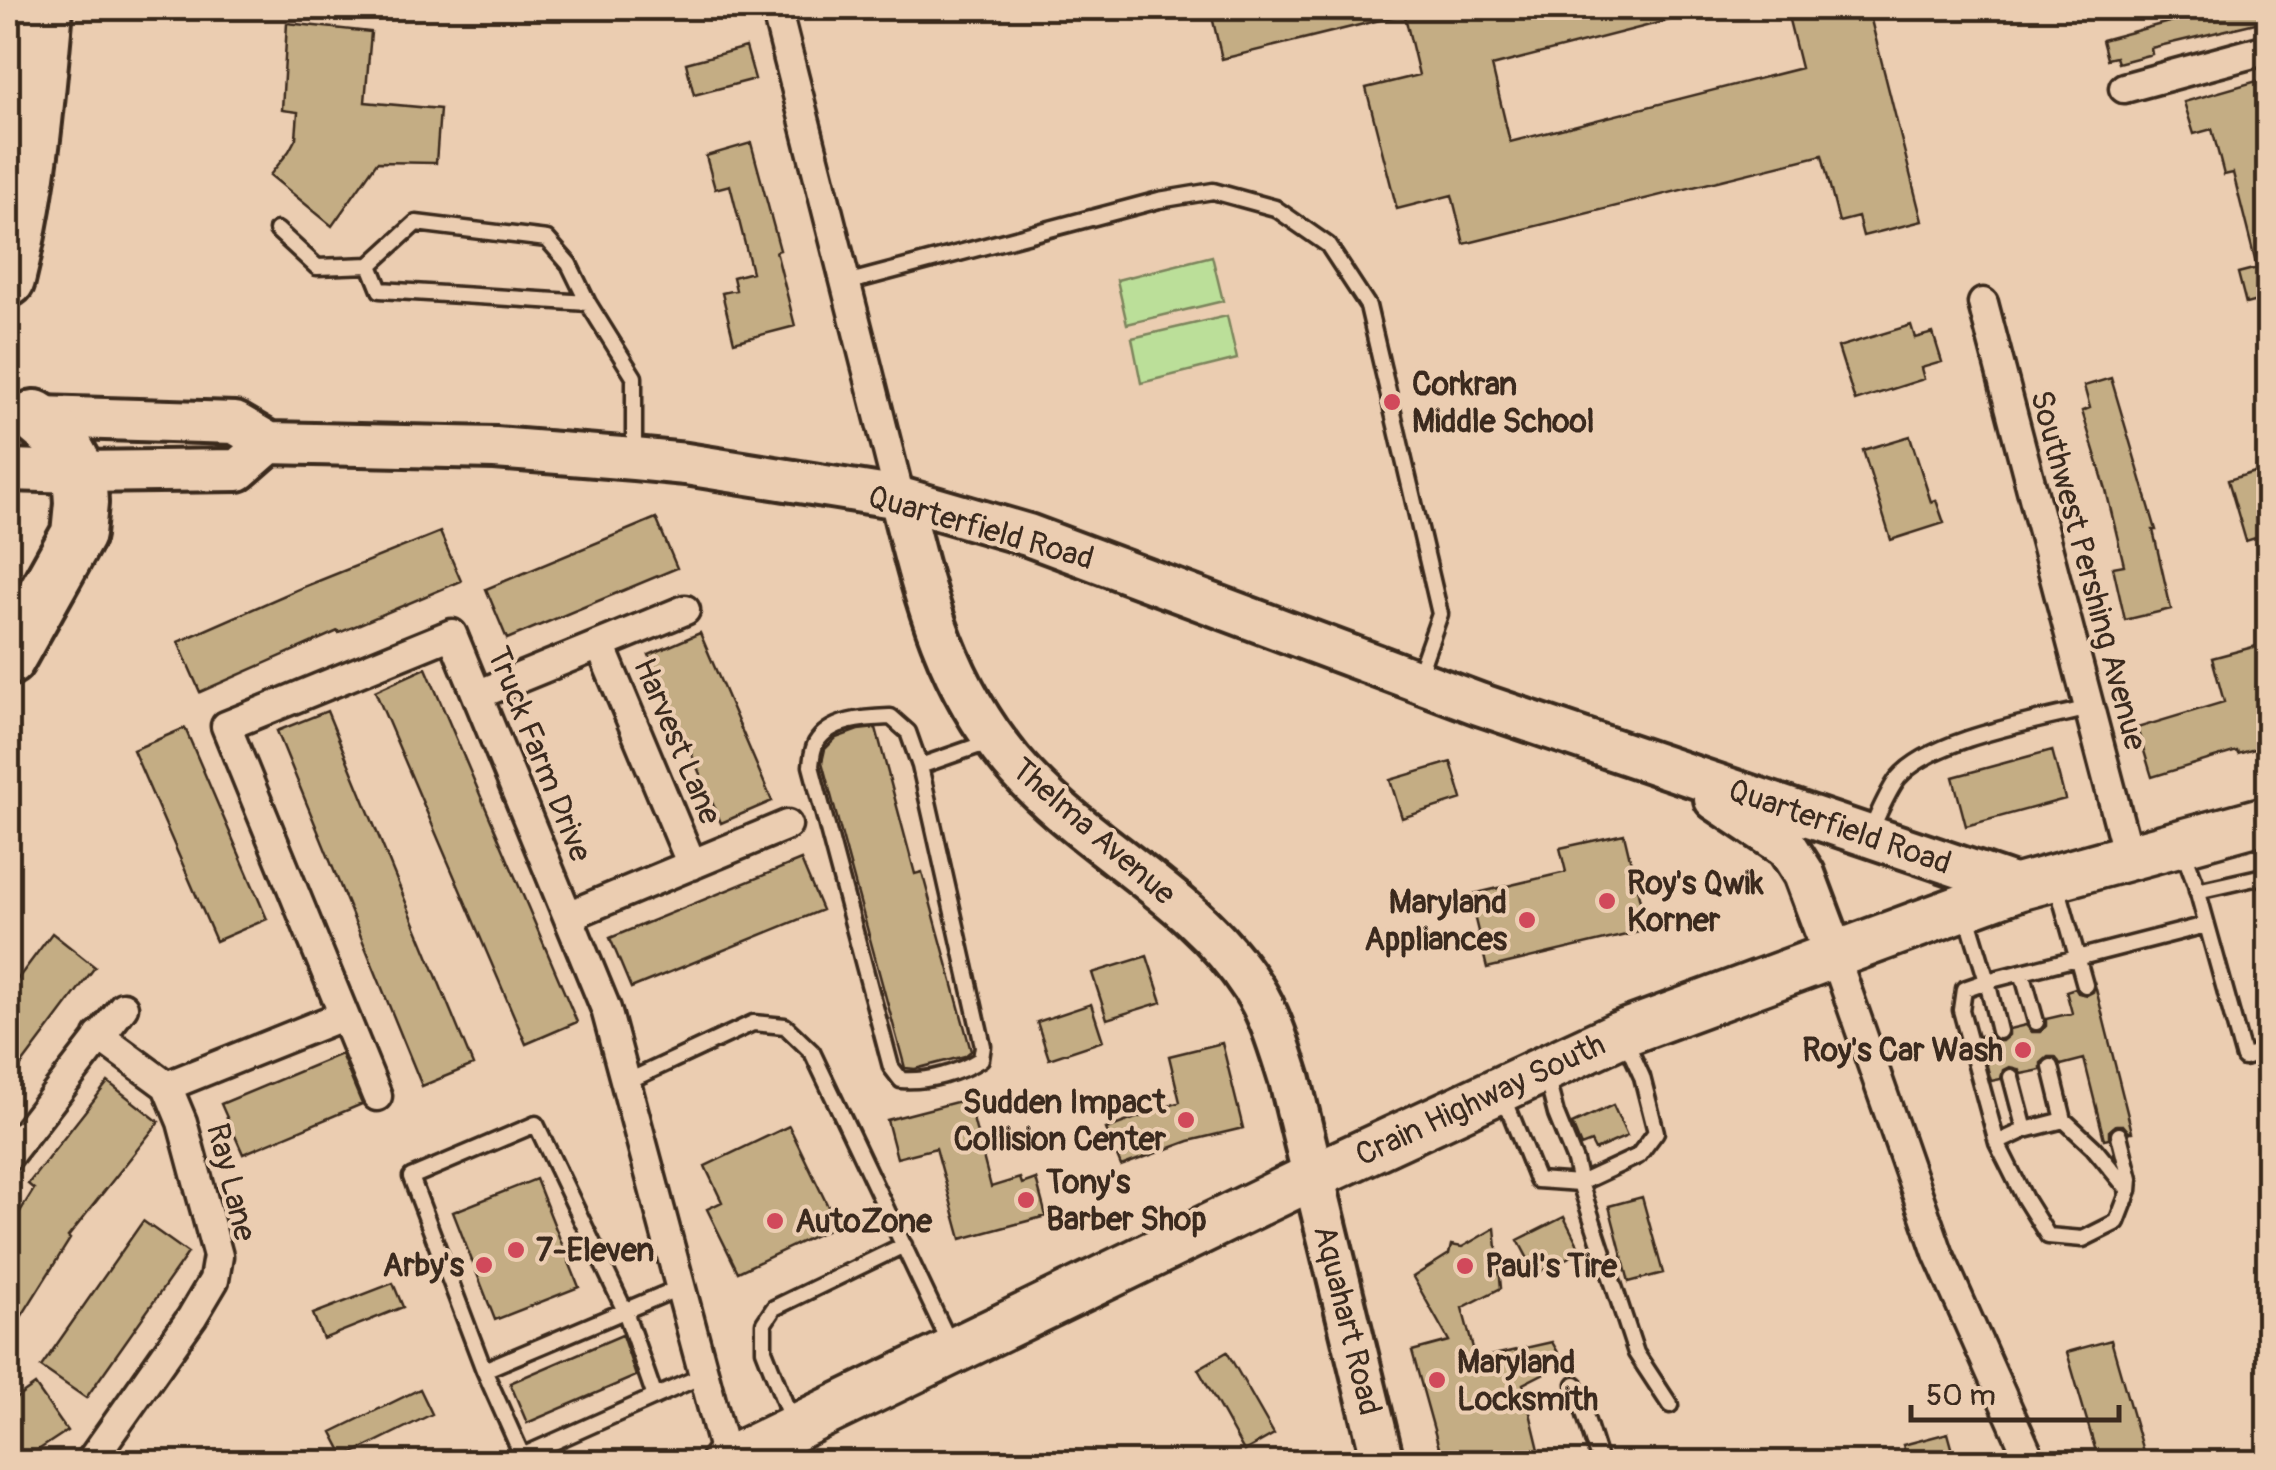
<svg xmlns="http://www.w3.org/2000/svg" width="2276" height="1470" viewBox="0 0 2276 1470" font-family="Pangolin,sans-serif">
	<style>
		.green { fill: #bbdf99; stroke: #7b845c; stroke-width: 2.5 }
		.building { fill: #c4ad84; stroke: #3b2a1e; stroke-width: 2.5 }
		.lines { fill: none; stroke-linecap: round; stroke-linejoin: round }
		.lane-casing { stroke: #3b2a1e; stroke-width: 21 }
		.street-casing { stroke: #3b2a1e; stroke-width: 35 }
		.secondary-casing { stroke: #3b2a1e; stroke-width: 48 }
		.primary-casing { stroke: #3b2a1e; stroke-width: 52 }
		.highway-casing { stroke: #3b2a1e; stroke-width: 60 }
		.lane { stroke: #ebcdb1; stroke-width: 14 }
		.street { stroke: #ebcdb1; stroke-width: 28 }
		.secondary { stroke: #ebcdb1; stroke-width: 40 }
		.primary { stroke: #ebcdb1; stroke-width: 45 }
		.highway { stroke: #ebcdb1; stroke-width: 52 }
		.poi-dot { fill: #d1495b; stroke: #ebcdb1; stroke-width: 4 }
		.labels { text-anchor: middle; stroke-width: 8; stroke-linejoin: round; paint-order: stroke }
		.poi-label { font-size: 32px; font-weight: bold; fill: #3b2a1e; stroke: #ebcdb1; text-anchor: start }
		.street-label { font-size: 32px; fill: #3b2a1e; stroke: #ebcdb1 }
	</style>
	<rect width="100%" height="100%" fill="#ebcdb1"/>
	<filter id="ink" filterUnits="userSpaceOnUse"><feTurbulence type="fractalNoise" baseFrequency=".01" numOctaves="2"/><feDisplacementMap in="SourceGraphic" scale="20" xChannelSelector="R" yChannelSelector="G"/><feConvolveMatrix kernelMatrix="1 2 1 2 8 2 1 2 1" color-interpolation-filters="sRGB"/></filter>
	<g filter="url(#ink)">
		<path class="green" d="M 1212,256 L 1223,301 L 1127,324 L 1117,280 Z
			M 1227,316 L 1237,359 L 1141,383 L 1132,338 Z"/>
		<path class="building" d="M 1210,8 L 1395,8 L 1396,16 L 1222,59 Z
			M 1403,8 L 1688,8 L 1689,15 L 1492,66 L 1510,142 L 1801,68 L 1786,8 L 1868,8 L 1922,221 L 1863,236 L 1858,217 L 1839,222 L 1822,155 L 1464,244 L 1452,195 L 1397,209 L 1366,88 L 1419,75 Z
			M 2177,8 L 2268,8 L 2268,20 L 2151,48 L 2152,54 L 2118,63 L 2116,57 L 2107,59 L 2102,40 L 2180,19 Z
			M 287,23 L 371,32 L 365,102 L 440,109 L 436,163 L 377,162 L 332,226 L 270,175 L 289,151 L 296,138 L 298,112 L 282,110 Z
			M 746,47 L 755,79 L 694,95 L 686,63 Z
			M 2257,81 L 2266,114 L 2263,114 L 2268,137 L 2268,298 L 2246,304 L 2238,273 L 2257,268 L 2233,173 L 2224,175 L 2212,129 L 2194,134 L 2184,102 Z
			M 751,143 L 780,250 L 776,251 L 795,326 L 734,342 L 722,293 L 736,290 L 733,277 L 752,272 L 730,185 L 715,189 L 706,156 Z
			M 1911,325 L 1915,338 L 1933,333 L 1942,362 L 1921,368 L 1924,379 L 1855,401 L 1838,347 Z
			M 2111,378 L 2156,530 L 2153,530 L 2171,609 L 2125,620 L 2113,567 L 2124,565 L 2106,490 L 2082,411 L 2090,408 L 2084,386 Z
			M 1910,436 L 1931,502 L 1936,500 L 1944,523 L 1891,540 L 1863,450 Z
			M 2268,468 L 2268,534 L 2246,541 L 2228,480 Z
			M 656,518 L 677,568 L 507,639 L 486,589 Z
			M 440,532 L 461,581 L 339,633 L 338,631 L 200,692 L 178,642 L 301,588 Z
			M 700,633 L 772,801 L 721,823 L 649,655 Z
			M 2268,643 L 2268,745 L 2238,754 L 2237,751 L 2152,777 L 2137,728 L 2224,702 L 2212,658 Z
			M 426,668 L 577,1022 L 526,1044 L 375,691 Z
			M 327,711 L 473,1065 L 422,1086 L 277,731 Z
			M 185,728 L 267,919 L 216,941 L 133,750 Z
			M 876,728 L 915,874 L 922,872 L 971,1051 L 965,1056 L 915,1069 L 905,1068 L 822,762 L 825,749 L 836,738 L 858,730 Z
			M 2052,750 L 2065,799 L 1966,826 L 1953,777 Z
			M 1451,762 L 1462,799 L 1402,818 L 1390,780 Z
			M 1624,834 L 1647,930 L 1487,968 L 1469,895 L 1566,872 L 1560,848 Z
			M 801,860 L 822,910 L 631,988 L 610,938 Z
			M 52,933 L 95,967 L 8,1083 L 8,992 Z
			M 1147,956 L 1162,1002 L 1107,1019 L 1092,973 Z
			M 2095,985 L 2132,1132 L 2129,1132 L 2123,1125 L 2116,1125 L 2109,1131 L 2109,1138 L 2104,1139 L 2084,1059 L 2061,1065 L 2055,1057 L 2048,1057 L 2041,1063 L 2041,1070 L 2021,1074 L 2018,1069 L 2009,1067 L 2003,1070 L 2001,1079 L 1991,1081 L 1979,1036 L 1989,1034 L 1995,1041 L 2002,1041 L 2009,1035 L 2009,1029 L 2026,1025 L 2032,1032 L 2040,1032 L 2046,1026 L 2046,1019 L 2072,1013 L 2066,991 L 2075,988 L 2078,993 L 2087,995 L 2093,992 Z
			M 1091,1004 L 1103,1041 L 1049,1059 L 1037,1022 Z
			M 1222,1043 L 1243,1128 L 1189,1141 L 1121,1166 L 1106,1129 L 1180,1102 L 1169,1056 Z
			M 341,1054 L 362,1104 L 243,1154 L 221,1104 Z
			M 108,1082 L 159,1122 L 68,1237 L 70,1239 L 8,1338 L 8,1231 L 34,1189 L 28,1184 Z
			M 968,1099 L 991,1187 L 1020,1178 L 1022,1184 L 1036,1179 L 1046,1216 L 961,1239 L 936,1148 L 897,1158 L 887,1120 Z
			M 1613,1105 L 1627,1136 L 1595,1150 L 1591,1142 L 1581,1146 L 1572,1124 Z
			M 789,1126 L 837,1225 L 738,1272 L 707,1209 L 722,1202 L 705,1166 Z
			M 536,1179 L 579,1287 L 495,1320 L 453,1212 Z
			M 1642,1197 L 1663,1273 L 1629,1282 L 1609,1206 Z
			M 1564,1217 L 1581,1251 L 1536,1274 L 1518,1240 Z
			M 143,1221 L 188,1253 L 86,1398 L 41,1367 Z
			M 1495,1228 L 1501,1288 L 1462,1308 L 1476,1359 L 1552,1342 L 1564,1363 L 1523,1384 L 1542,1462 L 1443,1462 L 1412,1351 L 1449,1341 L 1413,1277 L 1449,1254 L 1451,1245 L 1462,1247 Z
			M 393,1283 L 403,1307 L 323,1339 L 313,1314 Z
			M 622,1335 L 636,1376 L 527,1423 L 510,1383 Z
			M 2111,1340 L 2146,1462 L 2099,1462 L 2067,1352 Z
			M 1227,1352 L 1274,1434 L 1244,1451 L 1198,1369 Z
			M 35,1385 L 67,1431 L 20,1462 L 8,1462 L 8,1404 Z
			M 420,1389 L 432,1414 L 345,1457 L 332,1432 Z
			M 1948,1433 L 1956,1462 L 1908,1462 L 1903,1445 Z"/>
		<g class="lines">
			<g class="lane-casing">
				<path id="lane" d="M 277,230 L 317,267 L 370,265
					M 846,283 L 1159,200 L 1213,191 L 1275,208 L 1328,245 L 1368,306 L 1440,614 L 1417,679
					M 588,303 L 380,290 L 370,265 L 416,223 L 547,239 L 569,264 L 588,303 L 634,377 L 634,457
					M 920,766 L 983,1046 L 981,1059 C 959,1073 928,1082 901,1080 L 891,1067 L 811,766 C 812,758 812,750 816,743 C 830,719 866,718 891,717 L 908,732 L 920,766 L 989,742
					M 1869,834 C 1878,816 1886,794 1898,778 C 1932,738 2038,721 2089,708
					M 2182,847 L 2195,882 L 2244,1058 L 2268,1050
					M 2057,885 L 2085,985
					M 2197,891 L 2268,875
					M 1966,912 L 1987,981 L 2206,925
					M 2022,972 L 2036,1022
					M 1999,1031 L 1987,981 L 1964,989 L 1961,1010 L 1997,1143 L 2025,1199 L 2048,1236 L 2083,1239 L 2117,1222 L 2129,1191 L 2130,1179 L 2119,1135
					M 1546,1075 L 1556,1114 L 1575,1161 L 1580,1183 L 1638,1156 L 1656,1132 L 1642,1077 L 1624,1037
					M 626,1082 L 753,1023 L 785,1026 L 812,1052 L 951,1346
					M 1503,1095 L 1537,1180 L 1580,1183 L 1636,1353 L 1670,1405
					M 2064,1120 L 2093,1147 L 2129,1191
					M 2025,1130 L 2064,1120 L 2051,1067
					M 1997,1143 L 2025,1130 L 2011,1077
					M 484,1370 L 411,1177 L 536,1124 L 625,1311 L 655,1397
					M 1575,1384 L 1600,1462
					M 793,1424 L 764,1350 L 764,1323 L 774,1308 L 904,1245
					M 522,1456 L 704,1375
					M 525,1462 L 484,1370 L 681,1287"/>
			</g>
			<g class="street-casing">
				<path id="street" d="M 776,8 L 900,498
					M 2124,88 L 2268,49
					M 1983,303 L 2128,856
					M 600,645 L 692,865
					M 477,695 L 685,610
					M 568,916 L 787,825
					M 1834,954 L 1938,1253 L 2031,1462
					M 167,1086 L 344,1015
					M 377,1096 L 226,726 L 452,634 L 606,1009 L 727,1461
					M 8,1156 L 123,1007
					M 90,1462 L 192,1317 L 214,1280 L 218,1256 L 182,1122 L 167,1086 L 99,1036"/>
			</g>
			<g class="secondary-casing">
				<path id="secondary" d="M 8,416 L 235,423 L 269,443 L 495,448 L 634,459 L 686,464 L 900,498 L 1028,535 L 1479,704 L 2019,887
					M 8,470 L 79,472 L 238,470 L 269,443
					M 900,498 C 925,597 944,680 1011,761 C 1083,847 1192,892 1253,988 C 1271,1016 1280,1049 1290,1080 L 1383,1462
					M 1715,799 L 1787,847 L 1804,874 L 1834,954"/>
			</g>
			<g class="primary-casing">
				<path id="primary" d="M 724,1462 L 1312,1177 L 1618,1035 L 2019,887 L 2268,819"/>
			</g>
			<g class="highway-casing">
				<path id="highway" d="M 8,280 C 30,191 38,99 46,8
					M 8,659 L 78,534 L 81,503 L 79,472 L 67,450 L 54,433 L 35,417"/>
			</g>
			<use href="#lane" class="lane"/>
			<use href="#street" class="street"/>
			<use href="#secondary" class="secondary"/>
			<use href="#primary" class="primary"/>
			<use href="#highway" class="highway"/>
		</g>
	</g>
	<g class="poi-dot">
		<circle cx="1392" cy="402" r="10"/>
		<circle cx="1607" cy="901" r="10"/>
		<circle cx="1527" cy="920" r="10"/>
		<circle cx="2023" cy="1050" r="10"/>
		<circle cx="1186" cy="1120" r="10"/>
		<circle cx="1026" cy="1200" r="10"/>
		<circle cx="775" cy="1221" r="10"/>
		<circle cx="516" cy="1250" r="10"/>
		<circle cx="484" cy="1265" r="10"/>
		<circle cx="1465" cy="1266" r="10"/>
		<circle cx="1437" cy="1380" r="10"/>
	</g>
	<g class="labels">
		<g class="poi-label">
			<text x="1412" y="395">Corkran<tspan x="1412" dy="37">Middle School</tspan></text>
			<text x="1627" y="894">Roy's Qwik<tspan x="1627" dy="37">Korner</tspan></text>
			<text x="1507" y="913" text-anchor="end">Maryland<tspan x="1507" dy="37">Appliances</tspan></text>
			<text x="2003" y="1061" text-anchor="end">Roy's Car Wash</text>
			<text x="1166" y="1113" text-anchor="end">Sudden Impact<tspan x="1166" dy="37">Collision Center</tspan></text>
			<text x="1046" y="1193">Tony's<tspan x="1046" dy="37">Barber Shop</tspan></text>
			<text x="795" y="1232">AutoZone</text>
			<text x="536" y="1261">7-Eleven</text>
			<text x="464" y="1276" text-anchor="end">Arby's</text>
			<text x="1485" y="1277">Paul's Tire</text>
			<text x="1457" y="1373">Maryland<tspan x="1457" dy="37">Locksmith</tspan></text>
		</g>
		<g class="street-label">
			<text transform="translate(981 527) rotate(16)" y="11">Quarterfield Road</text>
			<text transform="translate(2089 570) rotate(75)" y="11">Southwest Pershing Avenue</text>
			<text transform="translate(678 741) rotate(67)" y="11">Harvest Lane</text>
			<text transform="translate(540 754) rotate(68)" y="11">Truck Farm Drive</text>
			<text transform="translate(1840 826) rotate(19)" y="11">Quarterfield Road</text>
			<text transform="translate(1094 831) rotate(41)" y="11">Thelma Avenue</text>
			<text transform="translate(1480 1099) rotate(-25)" y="11">Crain Highway South</text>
			<text transform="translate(232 1182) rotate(76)" y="11">Ray Lane</text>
			<text transform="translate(1348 1320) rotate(76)" y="11">Aquahart Road</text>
		</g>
	</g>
	<rect width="2276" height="1470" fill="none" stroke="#ebcdb1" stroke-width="40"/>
	<rect x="20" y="20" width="2236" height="1430" fill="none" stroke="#3b2a1e" stroke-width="4" filter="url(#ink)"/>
	<path d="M1911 1405v15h208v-15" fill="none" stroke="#3b2a1e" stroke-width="5"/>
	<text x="1926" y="1405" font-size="30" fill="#3b2a1e" stroke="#ebcdb1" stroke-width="8" paint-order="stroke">50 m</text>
</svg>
